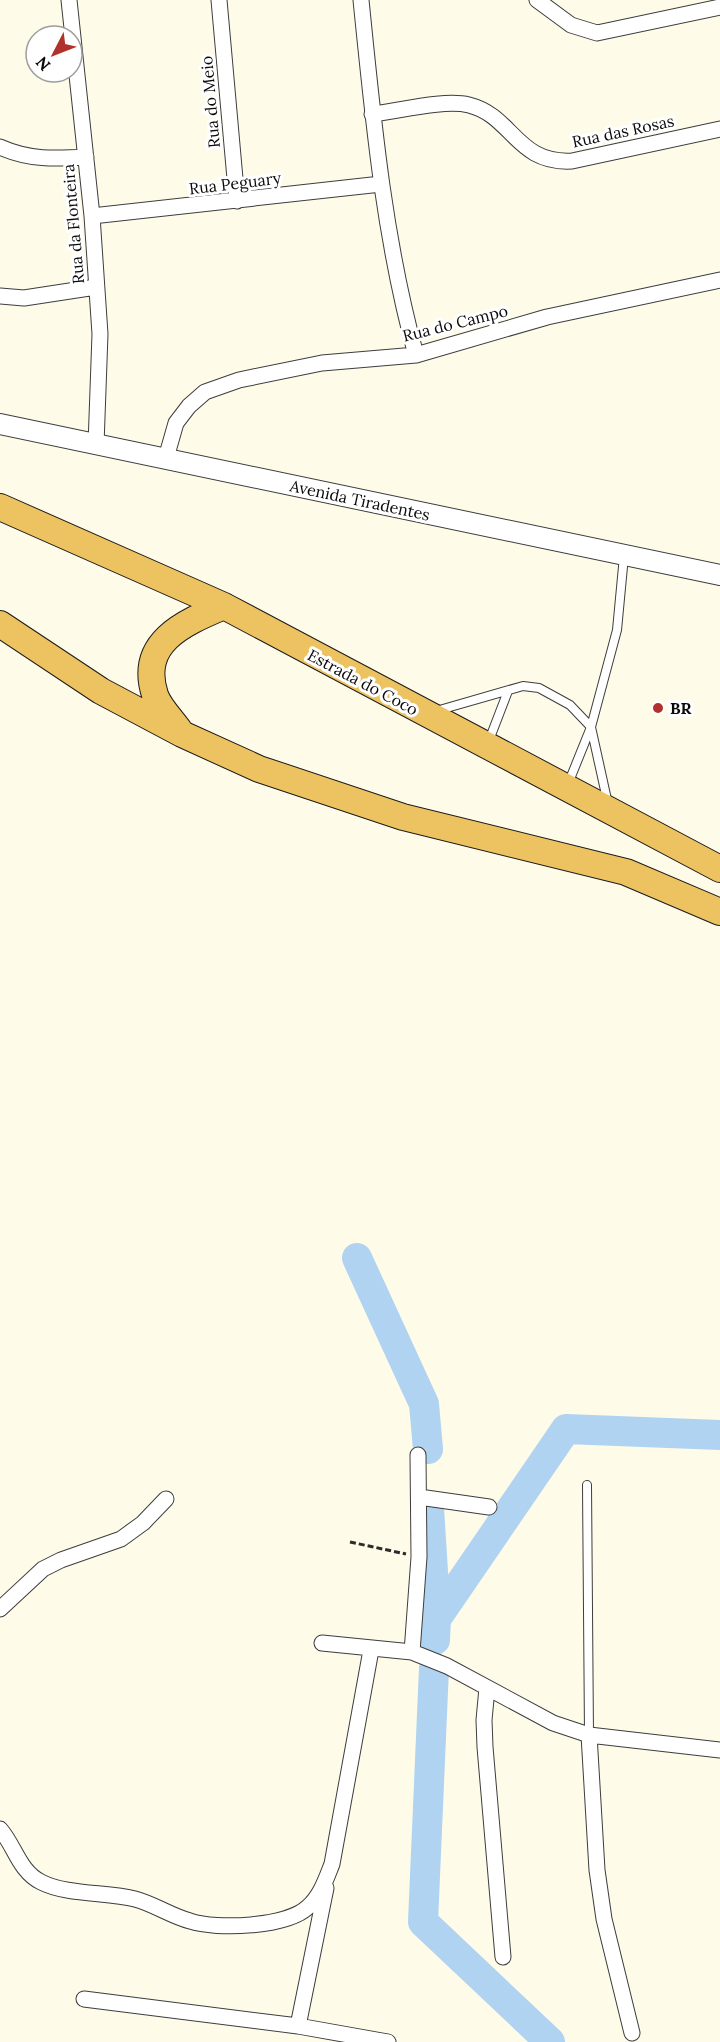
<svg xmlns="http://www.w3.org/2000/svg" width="720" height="2042" viewBox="0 0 720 2042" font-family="Lora,serif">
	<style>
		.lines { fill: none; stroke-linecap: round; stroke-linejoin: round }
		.river { stroke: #b0d3f1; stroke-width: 30 }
		.service-casing { stroke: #3d3d3d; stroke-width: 10 }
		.minor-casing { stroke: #3d3d3d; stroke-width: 17 }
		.tertiary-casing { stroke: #3d3d3d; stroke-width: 22 }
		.trunk-casing { stroke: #1b1b1b; stroke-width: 28 }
		.path { stroke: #2c2c2c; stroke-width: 3; stroke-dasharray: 6 3; stroke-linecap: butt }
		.service { stroke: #fff; stroke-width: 8 }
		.minor { stroke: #fff; stroke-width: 15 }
		.tertiary { stroke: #fff; stroke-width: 20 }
		.trunk { stroke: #edc260; stroke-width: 26 }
		.poi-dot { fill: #af322c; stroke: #fff; stroke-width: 2 }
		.labels { text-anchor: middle; stroke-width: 6; stroke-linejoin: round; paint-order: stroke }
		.street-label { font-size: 16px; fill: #0a0a0a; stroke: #fff }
		.poi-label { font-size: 16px; font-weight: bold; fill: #0a0a0a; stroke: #fff; text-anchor: start }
	</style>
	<rect width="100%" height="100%" fill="#fefbe8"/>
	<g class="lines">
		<path class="river" d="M 357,1258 L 424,1404 L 428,1449
			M 429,1508 L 436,1619
			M 435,1640 L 436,1619 L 566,1429 L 720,1435
			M 434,1668 L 423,1922 L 550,2042"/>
		<g class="service-casing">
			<path id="service" d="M 436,711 L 523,686 L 539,688 L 570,705 L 591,727 L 608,804
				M 488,743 L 508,691
				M 568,784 L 591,727 L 617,630 L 624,556
				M 587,1485 L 589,1735"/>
		</g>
		<g class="minor-casing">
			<path id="minor" d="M 69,0 L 92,216 L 100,334 L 96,445
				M 219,0 L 237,201
				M 361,0 C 373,119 384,239 416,355
				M 537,0 L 571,25 L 597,33 L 720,7
				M 372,114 C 399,111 444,99 469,105 C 513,116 516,164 572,161 L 720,129
				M 0,147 C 29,160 55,159 86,157
				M 92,216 L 381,184
				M 0,296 L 24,298 L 96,287
				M 166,458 L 176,423 L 189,406 L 205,392 L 239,380 L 322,363 L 416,355 L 547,317 L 720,280
				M 419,1497 L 489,1507
				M 0,1609 L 43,1569 L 61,1560 L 121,1539 L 143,1523 L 166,1499
				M 322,1643 L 412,1652 L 447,1666 L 553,1723 L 589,1735 L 720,1750
				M 412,1652 L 419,1557 L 418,1455
				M 487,1688 L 484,1720 L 485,1747 L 503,1957
				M 589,1735 L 597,1870 L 604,1919 L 632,2033
				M 0,1829 C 15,1846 19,1871 41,1882 C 66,1895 107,1892 135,1899 C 154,1904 171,1916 190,1921 C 217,1930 287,1927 308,1907 C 321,1895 326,1879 332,1864 L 371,1650
				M 84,1999 L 298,2026 L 388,2042
				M 298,2026 L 326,1888"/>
		</g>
		<g class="tertiary-casing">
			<path id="tertiary" d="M 0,424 L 720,575"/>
		</g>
		<g class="trunk-casing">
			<path id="trunk" d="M 0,507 L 224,606 L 720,869
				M 0,624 L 101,691 L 182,734 L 259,769 L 403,817 L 626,872 L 720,912
				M 179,730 C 172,720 159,707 155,695 C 138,642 184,623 224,606"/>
		</g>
		<path class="path" d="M 350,1542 L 406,1554"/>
		<use href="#service" class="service"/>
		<use href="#minor" class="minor"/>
		<use href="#tertiary" class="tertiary"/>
		<use href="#trunk" class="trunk"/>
	</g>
	<circle class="poi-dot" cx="658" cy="708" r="6"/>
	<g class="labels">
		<g class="street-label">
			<text transform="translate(210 102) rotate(-95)" y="6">Rua do Meio</text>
			<text transform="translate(623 131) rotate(-12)" y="6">Rua das Rosas</text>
			<text transform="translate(235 183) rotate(-7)" y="6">Rua Peguary</text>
			<text transform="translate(73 224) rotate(-95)" y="6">Rua da Flonteira</text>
			<text transform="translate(455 323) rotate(-14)" y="6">Rua do Campo</text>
			<text transform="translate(360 500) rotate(12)" y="6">Avenida Tiradentes</text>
			<text transform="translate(363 682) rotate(28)" y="6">Estrada do Coco</text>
		</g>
		<g class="poi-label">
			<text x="670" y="714">BR</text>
		</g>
	</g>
	<g transform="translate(54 54) rotate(228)"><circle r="28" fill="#ffffff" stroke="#9d9d9d" stroke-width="1.5"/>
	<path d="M0-4.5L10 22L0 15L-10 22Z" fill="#af322c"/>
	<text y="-9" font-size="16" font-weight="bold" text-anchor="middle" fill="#0a0a0a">N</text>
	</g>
</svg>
